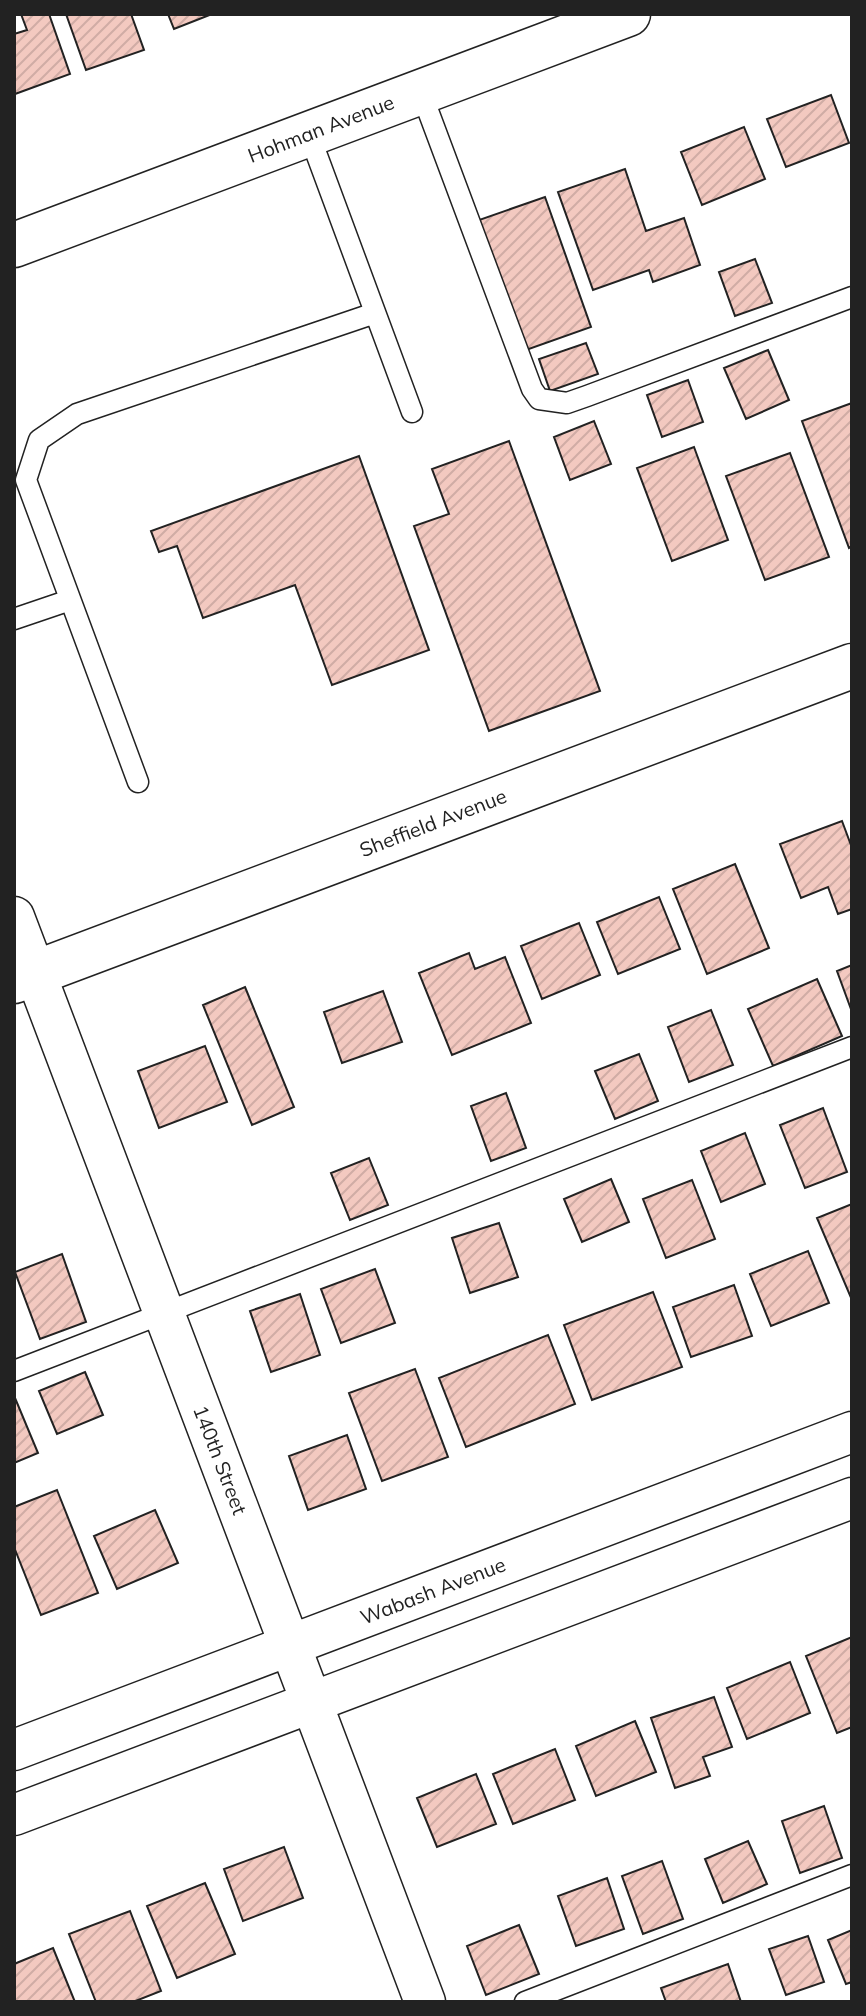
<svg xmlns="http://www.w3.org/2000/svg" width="866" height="2016" viewBox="0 0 866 2016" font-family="Mulish,sans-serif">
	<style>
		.building { fill: url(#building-hatch); stroke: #222; stroke-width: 2 }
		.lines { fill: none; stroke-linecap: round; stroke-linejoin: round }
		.lane-casing { stroke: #222; stroke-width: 23 }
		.street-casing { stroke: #222; stroke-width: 43 }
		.secondary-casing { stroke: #222; stroke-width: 47 }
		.lane { stroke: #fff; stroke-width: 20 }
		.street { stroke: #fff; stroke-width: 40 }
		.secondary { stroke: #fff; stroke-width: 44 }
		.labels { text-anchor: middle; stroke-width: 6; stroke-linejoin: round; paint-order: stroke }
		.street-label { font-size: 20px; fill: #222; stroke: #fff }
	</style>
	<defs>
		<pattern id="building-hatch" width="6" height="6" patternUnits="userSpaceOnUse" patternTransform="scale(2)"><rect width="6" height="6" fill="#f3c9c0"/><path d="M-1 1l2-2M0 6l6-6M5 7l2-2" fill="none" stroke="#d0aca5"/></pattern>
	</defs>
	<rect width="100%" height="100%" fill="#fff"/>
	<path class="building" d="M 21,14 L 49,14 L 70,74 L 15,94 L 14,34 L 27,30 Z
		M 66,14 L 131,14 L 144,50 L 86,70 Z
		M 168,14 L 212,14 L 174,29 Z
		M 831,95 L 849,143 L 786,167 L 767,119 Z
		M 744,127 L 765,179 L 702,205 L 681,152 Z
		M 625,169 L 646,231 L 684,218 L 700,265 L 653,282 L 649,270 L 593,290 L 558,192 Z
		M 545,197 L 591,327 L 526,350 L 479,220 Z
		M 755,259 L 772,303 L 735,316 L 719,272 Z
		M 586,343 L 598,374 L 550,391 L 539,359 Z
		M 768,350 L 789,400 L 746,419 L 724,368 Z
		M 688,380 L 703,422 L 662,437 L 647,395 Z
		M 852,403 L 852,546 L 849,548 L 802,421 Z
		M 594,421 L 611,464 L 570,480 L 554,437 Z
		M 509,441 L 600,691 L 489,731 L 414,526 L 449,514 L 432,469 Z
		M 694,447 L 728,540 L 672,561 L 637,468 Z
		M 790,453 L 829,557 L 765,580 L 726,476 Z
		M 359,456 L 429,650 L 332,685 L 295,585 L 203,618 L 177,546 L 159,552 L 151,531 Z
		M 842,821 L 852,848 L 852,909 L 838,914 L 828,887 L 801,898 L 780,844 Z
		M 735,864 L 769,948 L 707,974 L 673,889 Z
		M 659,897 L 680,949 L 618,974 L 597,922 Z
		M 579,923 L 600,975 L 542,999 L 521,946 Z
		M 469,953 L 475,969 L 505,957 L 531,1023 L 452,1055 L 419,973 Z
		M 852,965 L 852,1012 L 837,971 Z
		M 817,979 L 842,1036 L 773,1066 L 748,1009 Z
		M 245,987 L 294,1107 L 252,1125 L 203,1005 Z
		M 383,991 L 402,1042 L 342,1063 L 324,1012 Z
		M 711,1010 L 733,1065 L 689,1082 L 668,1027 Z
		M 205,1046 L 227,1102 L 159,1128 L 138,1071 Z
		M 639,1054 L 658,1101 L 615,1119 L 595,1071 Z
		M 506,1093 L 526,1148 L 491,1161 L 471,1106 Z
		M 823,1108 L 847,1172 L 805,1188 L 780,1125 Z
		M 745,1133 L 765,1184 L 721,1202 L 701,1151 Z
		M 369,1158 L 388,1205 L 350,1220 L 331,1173 Z
		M 611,1179 L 629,1222 L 582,1242 L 564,1199 Z
		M 692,1180 L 715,1239 L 666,1258 L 643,1199 Z
		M 852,1204 L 852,1300 L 817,1218 Z
		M 499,1223 L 518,1277 L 470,1293 L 452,1238 Z
		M 808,1251 L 829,1303 L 771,1326 L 750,1274 Z
		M 62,1254 L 86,1322 L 40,1339 L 15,1272 Z
		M 375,1269 L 395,1323 L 341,1343 L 321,1289 Z
		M 734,1285 L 752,1336 L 691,1357 L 673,1307 Z
		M 653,1292 L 682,1367 L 592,1400 L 564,1325 Z
		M 300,1294 L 320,1355 L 271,1372 L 250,1311 Z
		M 548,1335 L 575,1404 L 466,1447 L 439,1378 Z
		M 415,1369 L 448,1457 L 382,1481 L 349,1393 Z
		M 85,1372 L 103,1415 L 57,1434 L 39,1391 Z
		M 15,1398 L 38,1453 L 14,1463 L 14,1399 Z
		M 347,1435 L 366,1489 L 308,1510 L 289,1456 Z
		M 57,1490 L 98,1593 L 41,1615 L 14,1547 L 14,1507 Z
		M 155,1510 L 178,1563 L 117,1589 L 94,1536 Z
		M 852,1637 L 852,1727 L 837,1733 L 806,1656 Z
		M 790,1662 L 810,1713 L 747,1739 L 727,1688 Z
		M 714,1697 L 732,1747 L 703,1757 L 710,1776 L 675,1788 L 651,1718 Z
		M 635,1721 L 656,1772 L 596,1796 L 576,1746 Z
		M 555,1749 L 575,1800 L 513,1824 L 493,1774 Z
		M 476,1774 L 496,1824 L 437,1847 L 417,1798 Z
		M 824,1806 L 842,1858 L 800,1873 L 782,1821 Z
		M 748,1841 L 767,1884 L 723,1903 L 705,1859 Z
		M 284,1847 L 303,1898 L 243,1921 L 224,1869 Z
		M 662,1861 L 683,1919 L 643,1934 L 622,1876 Z
		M 607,1878 L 624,1929 L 576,1946 L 558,1896 Z
		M 205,1883 L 235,1954 L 177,1978 L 147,1906 Z
		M 130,1911 L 161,1991 L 133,2002 L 96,2002 L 69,1934 Z
		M 519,1925 L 539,1974 L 486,1995 L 467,1946 Z
		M 852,1930 L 852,1982 L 846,1984 L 828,1940 Z
		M 808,1936 L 824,1982 L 786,1995 L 769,1949 Z
		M 53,1948 L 75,2002 L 14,2002 L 14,1964 Z
		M 728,1964 L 741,2002 L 666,2002 L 661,1988 Z"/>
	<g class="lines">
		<g class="lane-casing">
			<path id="lane" d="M 421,92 L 532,389 L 539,399 L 567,403 L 587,396 L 852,297
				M 309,134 L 412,412
				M 14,619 L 70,600
				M 138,782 L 26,480 L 39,440 L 77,414 L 375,313
				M 14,1371 L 852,1047
				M 525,2002 L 852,1875"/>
		</g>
		<g class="street-casing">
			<path id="street" d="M 14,917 L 425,2002
				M 14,1750 L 852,1432
				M 14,1815 L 852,1498"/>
		</g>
		<g class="secondary-casing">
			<path id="secondary" d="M 14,245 L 628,14
				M 14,981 L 852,666"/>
		</g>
		<use href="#lane" class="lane"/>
		<use href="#street" class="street"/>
		<use href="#secondary" class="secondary"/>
	</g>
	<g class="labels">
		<g class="street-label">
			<text transform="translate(321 129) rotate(-21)" y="7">Hohman Avenue</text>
			<text transform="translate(433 823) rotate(-21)" y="7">Sheffield Avenue</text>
			<text transform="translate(220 1460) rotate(69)" y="7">140th Street</text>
			<text transform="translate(433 1591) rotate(-21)" y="7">Wabash Avenue</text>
		</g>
	</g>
	<rect width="866" height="2016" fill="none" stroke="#222222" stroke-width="32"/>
</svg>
